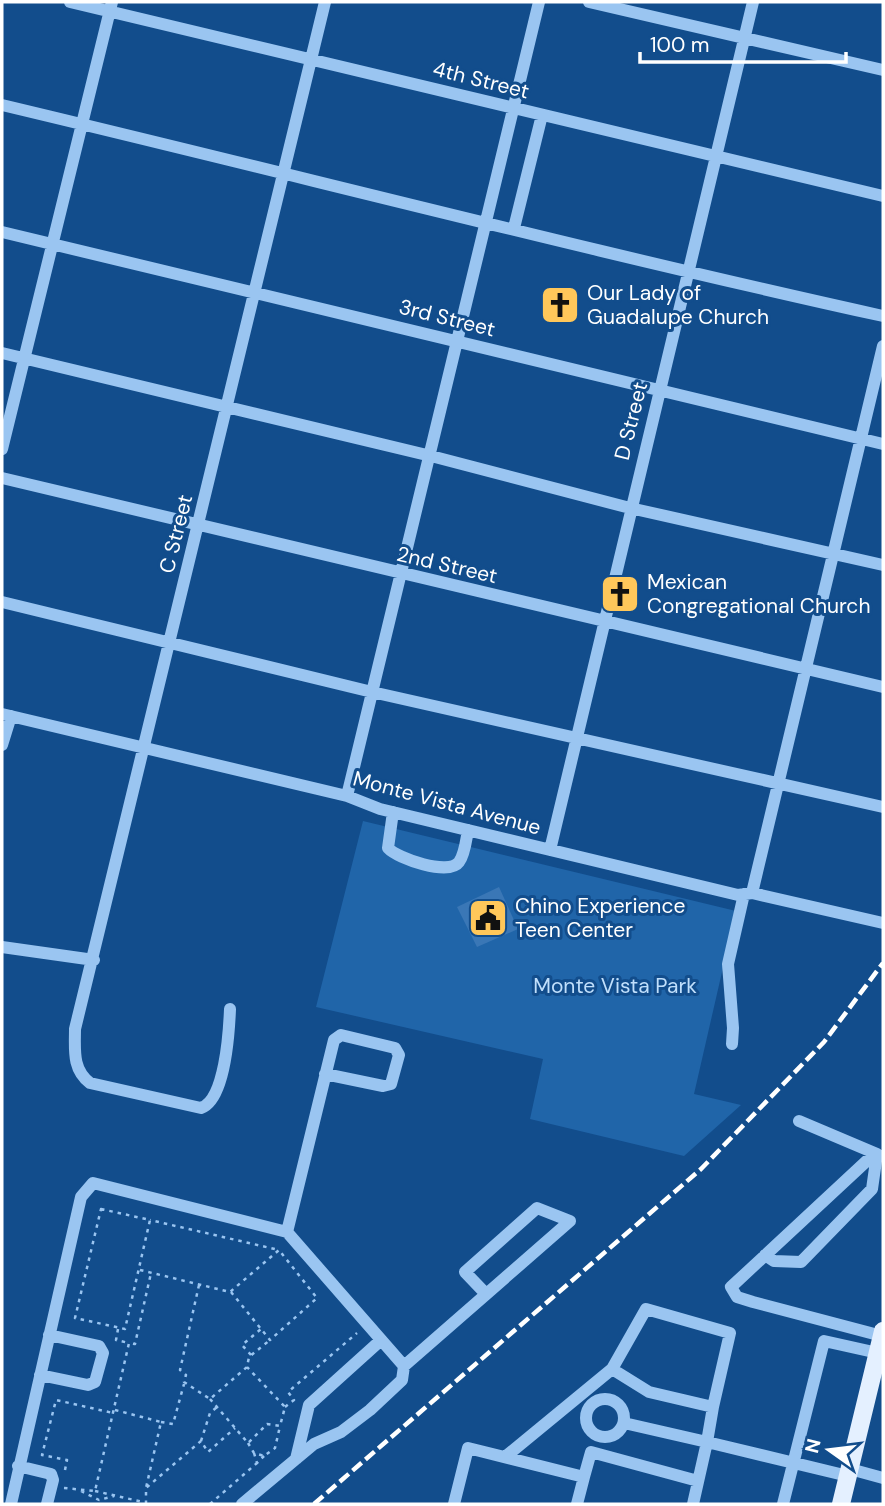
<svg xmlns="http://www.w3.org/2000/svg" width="885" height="1506" viewBox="0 0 885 1506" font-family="'DM Sans',sans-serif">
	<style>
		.green { fill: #2065a9 }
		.building { fill: #3a77b6 }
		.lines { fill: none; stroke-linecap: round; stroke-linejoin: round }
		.path { stroke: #9ac5f1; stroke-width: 2.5; stroke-dasharray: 3.5 5; stroke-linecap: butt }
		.minor { stroke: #9ac5f1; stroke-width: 12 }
		.major { stroke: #e4f0ff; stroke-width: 18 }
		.rail { stroke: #fff; stroke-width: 4.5; stroke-dasharray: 12 5; stroke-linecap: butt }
		.labels { text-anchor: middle; stroke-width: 6; stroke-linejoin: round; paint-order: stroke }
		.street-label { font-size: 21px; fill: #fff; stroke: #124d8c }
		.poi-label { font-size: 21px; fill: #fff; stroke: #124d8c; text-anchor: start }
		.park-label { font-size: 21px; fill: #c0dffc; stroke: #124d8c }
	</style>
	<rect width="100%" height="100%" fill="#124d8c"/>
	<path class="green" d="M 363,821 L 736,911 L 694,1094 L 741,1105 L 684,1156 L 530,1119 L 543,1059 L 316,1007 Z"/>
	<path class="building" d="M 499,887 L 518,929 L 477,947 L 457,907 Z"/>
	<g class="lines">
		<path class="path" d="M 101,1209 L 150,1220 L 125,1329 L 75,1318 Z
			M 140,1270 L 230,1292 L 279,1250 L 150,1220
			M 199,1285 L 180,1370 L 186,1375 L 184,1382 L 210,1399 L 247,1367 L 249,1357 L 270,1340
			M 231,1292 L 270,1340 L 317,1298 L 279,1250
			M 118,1329 L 116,1340 L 129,1343
			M 251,1355 L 242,1345 L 261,1329
			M 210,1399 L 248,1443 L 267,1424 L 280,1426 L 285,1407 L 247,1367
			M 285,1407 L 294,1400 L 288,1392 L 357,1333
			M 115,1410 L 161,1422 L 146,1488
			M 161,1422 L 173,1424 L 184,1384
			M 201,1441 L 210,1413 L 217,1407
			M 248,1443 L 254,1453 L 264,1456 L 275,1448 L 280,1426
			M 254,1453 L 257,1463 L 264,1456
			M 65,1470 L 67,1460 L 42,1455 L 56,1400 L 113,1413
			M 64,1488 L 95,1491 L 129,1343 L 135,1344 L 151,1273
			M 81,1491 L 99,1500 L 114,1496
			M 95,1491 L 143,1502
			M 146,1504 L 146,1488 L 201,1441 L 208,1452 L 235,1428
			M 210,1504 L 257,1463"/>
		<path class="minor" d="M 70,2 L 883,196
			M 589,2 L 883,70
			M 2,105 C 296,175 588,251 883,316
			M 514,228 L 542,115
			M 2,232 L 883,444
			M 2,353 L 431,456 L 630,508 L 883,565
			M 2,449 L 112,2
			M 2,478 L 883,687
			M 2,602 L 372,692 L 883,807
			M 2,714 L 347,796 L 380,809 L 738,895 L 752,893 L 883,923
			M 2,745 L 11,716
			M 347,796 L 539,2
			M 393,812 L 388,848 C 398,859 449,876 459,862 C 465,854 466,840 468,830
			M 550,850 L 753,2
			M 752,893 L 883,346
			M 2,947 L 94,960
			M 230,1009 C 229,1033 225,1100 201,1108 L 90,1083 C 72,1069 75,1050 75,1029 L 325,2
			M 732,1044 L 733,1028 L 728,964 L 744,894
			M 287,1232 L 334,1040 L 341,1035 L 395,1048 L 399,1055 L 391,1084 L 383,1086 L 325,1074
			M 765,1255 L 774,1261 L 801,1262 L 872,1189 L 877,1154 L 799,1121
			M 882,1336 L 753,1302 L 737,1297 L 731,1287 L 872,1156 L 883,1156
			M 404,1366 L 570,1221 L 537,1208 L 465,1272 L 486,1294
			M 612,1369 L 646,1309 L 730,1333 L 713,1407
			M 40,1375 L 88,1385 L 95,1382 L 103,1353 L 99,1346 L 49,1335
			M586 1418a19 19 0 1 1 38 0a19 19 0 1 1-38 0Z
			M 505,1457 L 612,1369 L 649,1392 L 713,1407 L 707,1442 L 624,1423
			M 296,1459 L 309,1405 L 380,1341
			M 18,1466 L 51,1474 L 53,1480 L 47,1504
			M 850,1469 L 883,1478
			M 584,1477 L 591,1452 L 698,1481
			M 11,1504 L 81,1197 L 93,1183 L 287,1232 L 404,1366 L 402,1380 L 370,1410 L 341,1432 L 314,1444 L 242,1504
			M 454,1504 L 468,1448 L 584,1477 L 577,1504
			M 693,1504 L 707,1442 L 848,1476
			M 783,1504 L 824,1341 L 878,1353"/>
		<path class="major" d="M 841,1504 L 883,1331"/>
		<path class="rail" d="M 314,1504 L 701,1169 L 824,1042 L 883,963"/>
	</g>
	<defs>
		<g id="church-square" transform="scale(2.0125)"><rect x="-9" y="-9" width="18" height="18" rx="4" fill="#ffc75a" stroke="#124d8c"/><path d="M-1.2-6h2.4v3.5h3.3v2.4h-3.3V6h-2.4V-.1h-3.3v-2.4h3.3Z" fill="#111"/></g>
		<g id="civic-square" transform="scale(2.0125)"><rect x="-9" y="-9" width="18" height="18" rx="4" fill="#ffc75a" stroke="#124d8c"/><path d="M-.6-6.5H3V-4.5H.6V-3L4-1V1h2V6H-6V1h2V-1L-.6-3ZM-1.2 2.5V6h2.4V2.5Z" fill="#111"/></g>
	</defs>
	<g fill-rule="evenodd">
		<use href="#church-square" x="560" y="305"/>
		<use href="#church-square" x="620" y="594"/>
		<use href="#civic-square" x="488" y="918"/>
	</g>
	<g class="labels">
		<g class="street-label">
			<text transform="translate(481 80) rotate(14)" y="7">4th Street</text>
			<text transform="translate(447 318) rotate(14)" y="7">3rd Street</text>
			<text transform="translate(631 421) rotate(-76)" y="7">D Street</text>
			<text transform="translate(176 534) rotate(-76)" y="7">C Street</text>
			<text transform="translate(447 565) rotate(13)" y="7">2nd Street</text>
			<text transform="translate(447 803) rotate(15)" y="7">Monte Vista Avenue</text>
		</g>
		<g class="poi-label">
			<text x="587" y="300">Our Lady of<tspan x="587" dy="24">Guadalupe Church</tspan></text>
			<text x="647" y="589">Mexican<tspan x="647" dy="24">Congregational Church</tspan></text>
			<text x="515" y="913">Chino Experience<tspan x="515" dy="24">Teen Center</tspan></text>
		</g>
		<g class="park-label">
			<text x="615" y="993">Monte Vista Park</text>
		</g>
	</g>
	<rect width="885" height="1506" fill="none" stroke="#ffffff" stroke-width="7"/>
	<g transform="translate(829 1450) rotate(284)" stroke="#124d8c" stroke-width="5" paint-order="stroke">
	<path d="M0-5L12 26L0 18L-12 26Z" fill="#ffffff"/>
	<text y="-10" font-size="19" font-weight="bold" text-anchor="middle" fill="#ffffff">N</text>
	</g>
	<path d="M640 52v10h206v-10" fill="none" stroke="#ffffff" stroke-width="3.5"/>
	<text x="650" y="52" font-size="21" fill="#ffffff" stroke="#124d8c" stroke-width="5" paint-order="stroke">100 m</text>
</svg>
